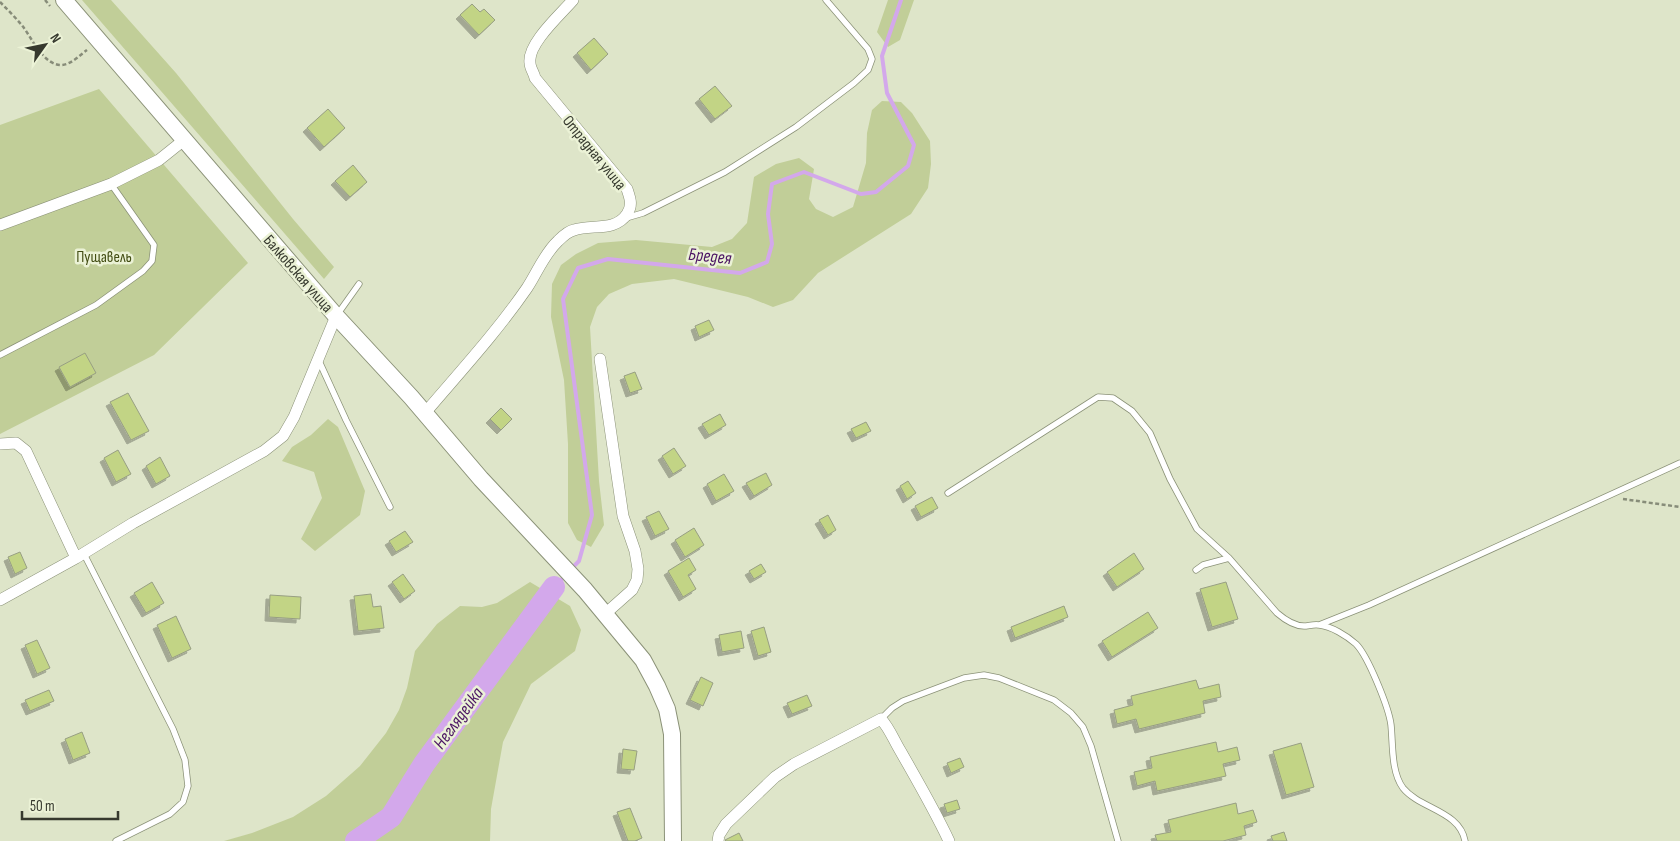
<svg xmlns="http://www.w3.org/2000/svg" width="1680" height="841" viewBox="0 0 1680 841" font-family="'Sofia Sans Condensed',sans-serif">
	<style>
		.green { fill: #c1ce98 }
		.lines { fill: none; stroke-linecap: round; stroke-linejoin: round }
		.stream { stroke: #d3a8eb; stroke-width: 4 }
		.river { stroke: #d3a8eb; stroke-width: 22 }
		.building { fill: #c2d485; stroke: #979e83; filter: url(#shadow) }
		.service-casing { stroke: #8b9278; stroke-width: 7 }
		.minor-casing { stroke: #8b9278; stroke-width: 12 }
		.secondary-casing { stroke: #8b9278; stroke-width: 18 }
		.path { stroke: #878c79; stroke-width: 2.5; stroke-dasharray: 4 2.5; stroke-linecap: butt }
		.service { stroke: #fff; stroke-width: 5.5 }
		.minor { stroke: #fff; stroke-width: 11 }
		.secondary { stroke: #fff; stroke-width: 16 }
		.labels { text-anchor: middle; stroke-width: 5; stroke-linejoin: round; paint-order: stroke }
		.street-label { font-size: 16px; fill: #36392e; stroke: #ebf2d6 }
		.park-label { font-size: 16px; fill: #434e14; stroke: #ebf2d6 }
		.water-label { font-size: 18px; font-style: italic; fill: #4c1564; stroke: #ebf2d6 }
	</style>
	<defs>
		<filter id="shadow"><feDropShadow dx="-4" dy="4" stdDeviation="0" flood-color="#0004"/></filter>
	</defs>
	<rect width="100%" height="100%" fill="#dee5c9"/>
	<path class="green" d="M 82,0 L 111,0 L 176,73 L 293,219 L 334,267 L 324,279 Z
		M 888,0 L 914,0 L 900,40 L 888,47 L 877,32 Z
		M 99,89 L 248,263 L 154,355 L 0,434 L 0,125 Z
		M 882,101 L 901,102 L 912,113 L 930,141 L 931,164 L 928,188 L 911,214 L 818,273 L 793,300 L 773,307 L 748,297 L 674,279 L 632,284 L 609,294 L 597,307 L 590,327 L 599,481 L 604,525 L 591,547 L 577,540 L 568,523 L 568,444 L 564,380 L 551,317 L 552,284 L 561,265 L 576,254 L 598,243 L 636,240 L 712,247 L 732,239 L 747,223 L 754,177 L 776,164 L 799,158 L 814,169 L 809,199 L 816,209 L 833,217 L 853,207 L 866,163 L 867,133 L 872,110 Z
		M 328,419 L 338,427 L 365,491 L 360,515 L 315,551 L 301,539 L 322,498 L 314,472 L 282,461 L 292,447 L 311,435 Z
		M 530,582 L 570,606 L 581,630 L 575,651 L 531,684 L 503,742 L 491,809 L 490,841 L 224,841 L 252,833 L 293,817 L 326,796 L 360,766 L 386,733 L 399,710 L 407,688 L 415,651 L 437,624 L 460,606 L 482,607 L 497,603 Z"/>
	<g class="lines">
		<path class="stream" d="M 571,569 L 579,561 L 592,515 L 563,299 L 578,268 L 608,259 L 740,273 L 767,262 L 772,244 L 768,214 L 772,184 L 804,172 L 861,194 L 876,192 L 908,166 L 914,145 L 887,93 L 882,56 L 901,0
			M 554,587 L 565,576"/>
		<path class="river" d="M 356,841 L 391,817 L 424,764 L 554,587"/>
	</g>
	<path class="building" d="M 472,4 L 480,12 L 484,9 L 495,20 L 479,35 L 460,15 Z
		M 594,38 L 608,54 L 591,70 L 577,53 Z
		M 715,86 L 732,106 L 715,119 L 699,99 Z
		M 328,109 L 345,128 L 324,147 L 307,128 Z
		M 353,165 L 367,182 L 350,197 L 335,181 Z
		M 709,320 L 714,330 L 699,337 L 695,326 Z
		M 85,353 L 96,373 L 70,387 L 59,367 Z
		M 635,372 L 642,389 L 630,393 L 624,376 Z
		M 128,393 L 149,431 L 131,440 L 110,402 Z
		M 501,408 L 512,419 L 501,430 L 490,419 Z
		M 720,414 L 726,425 L 709,435 L 702,424 Z
		M 866,422 L 871,431 L 856,438 L 851,429 Z
		M 674,448 L 686,466 L 673,474 L 662,456 Z
		M 118,450 L 131,474 L 116,482 L 104,458 Z
		M 160,457 L 170,476 L 156,484 L 146,466 Z
		M 766,473 L 772,485 L 754,496 L 746,483 Z
		M 724,474 L 734,491 L 716,501 L 707,484 Z
		M 908,481 L 916,493 L 907,499 L 900,486 Z
		M 932,497 L 938,508 L 921,517 L 915,506 Z
		M 659,511 L 669,529 L 655,536 L 646,517 Z
		M 828,515 L 836,530 L 828,535 L 819,520 Z
		M 694,528 L 704,545 L 685,557 L 675,540 Z
		M 405,531 L 413,542 L 396,552 L 389,541 Z
		M 20,552 L 27,568 L 15,574 L 8,557 Z
		M 1134,553 L 1144,569 L 1117,587 L 1107,572 Z
		M 689,558 L 696,570 L 688,575 L 696,589 L 683,597 L 668,571 Z
		M 761,564 L 766,572 L 754,579 L 749,571 Z
		M 403,574 L 415,591 L 404,599 L 392,582 Z
		M 152,582 L 164,603 L 146,613 L 134,593 Z
		M 1226,582 L 1238,619 L 1212,627 L 1200,589 Z
		M 371,594 L 373,607 L 381,606 L 384,628 L 358,631 L 354,596 Z
		M 270,595 L 301,597 L 300,619 L 269,617 Z
		M 1064,606 L 1068,617 L 1015,638 L 1011,627 Z
		M 1148,612 L 1158,628 L 1112,657 L 1102,641 Z
		M 176,616 L 191,649 L 172,658 L 157,625 Z
		M 764,627 L 771,652 L 758,656 L 751,631 Z
		M 741,631 L 744,648 L 722,652 L 719,635 Z
		M 37,640 L 50,668 L 37,674 L 25,645 Z
		M 701,677 L 713,683 L 703,706 L 690,700 Z
		M 1196,680 L 1199,689 L 1219,684 L 1221,697 L 1203,701 L 1205,713 L 1139,729 L 1136,719 L 1117,724 L 1114,710 L 1133,705 L 1131,696 Z
		M 49,690 L 54,701 L 30,711 L 25,700 Z
		M 807,695 L 812,706 L 792,714 L 787,703 Z
		M 82,732 L 90,753 L 73,760 L 65,739 Z
		M 1216,742 L 1218,752 L 1237,747 L 1240,760 L 1223,764 L 1226,776 L 1157,791 L 1155,781 L 1137,786 L 1134,772 L 1152,768 L 1150,757 Z
		M 1301,743 L 1314,787 L 1286,795 L 1273,751 Z
		M 623,749 L 637,751 L 634,770 L 621,769 Z
		M 960,758 L 964,767 L 951,773 L 947,763 Z
		M 957,800 L 960,809 L 947,813 L 944,804 Z
		M 1236,803 L 1238,814 L 1253,810 L 1257,822 L 1244,826 L 1246,835 L 1223,841 L 1157,841 L 1155,835 L 1171,832 L 1168,820 Z
		M 630,808 L 642,838 L 635,841 L 628,841 L 617,812 Z
		M 1284,832 L 1287,841 L 1273,841 L 1271,836 Z
		M 739,833 L 743,841 L 726,841 L 725,840 Z"/>
	<g class="lines">
		<g class="service-casing">
			<path id="service" d="M 626,218 L 643,213 L 725,172 L 796,127 L 854,83 L 868,70 L 872,59 L 868,49 L 826,0
				M 337,315 L 359,284
				M 0,355 L 96,305 L 143,271 L 152,261 L 154,245 L 111,184
				M 319,361 L 346,420 L 390,507
				M 948,493 L 1098,397 L 1113,398 L 1132,411 L 1150,433 L 1170,479 L 1197,529 L 1229,558 L 1277,613 C 1284,619 1293,626 1304,626 C 1308,626 1314,624 1319,625 C 1331,626 1347,636 1356,644 C 1368,656 1389,708 1391,725 C 1393,744 1391,772 1403,788 C 1420,809 1460,811 1465,841
				M 84,554 L 173,729 L 185,760 L 188,786 L 183,802 L 170,814 L 116,841
				M 1196,570 L 1203,565 L 1229,558
				M 1319,625 L 1369,605 L 1680,463
				M 881,719 L 892,708 L 903,701 L 964,678 L 984,675 L 999,678 L 1054,700 L 1071,713 L 1083,727 L 1091,746 L 1118,841"/>
		</g>
		<g class="minor-casing">
			<path id="minor" d="M 0,225 L 111,184 L 159,160 L 184,140
				M 600,359 L 623,516 L 635,551 L 638,569 L 637,580 L 632,590 L 605,614
				M 425,413 C 459,373 496,333 527,288 C 537,273 544,254 558,241 C 562,237 569,231 574,230 C 592,224 615,232 627,214 C 633,205 630,198 627,189 L 535,78 C 534,73 530,68 530,63 C 527,44 561,14 573,0
				M 0,444 L 16,443 L 26,451 L 76,558
				M 0,600 L 76,558 L 133,523 L 264,451 L 283,436 L 294,417 L 336,316
				M 718,841 L 719,835 L 726,824 L 775,777 L 794,764 L 881,719 C 890,729 894,741 901,752 C 918,782 935,811 949,841"/>
		</g>
		<g class="secondary-casing">
			<path id="secondary" d="M 64,0 L 336,316 L 411,397 L 481,479 L 585,590 L 643,660 L 657,686 L 667,709 L 672,734 L 673,841"/>
		</g>
		<path class="path" d="M 45,0 L 50,6
			M 0,2 C 8,10 17,19 24,28 C 32,39 44,65 61,65 C 71,65 80,55 87,50
			M 1623,499 L 1680,507"/>
		<use href="#service" class="service"/>
		<use href="#minor" class="minor"/>
		<use href="#secondary" class="secondary"/>
	</g>
	<g class="labels">
		<g class="street-label">
			<text transform="translate(595 152) rotate(51)" y="6">Отрадная улица</text>
			<text transform="translate(299 273) rotate(49)" y="6">Балковская улица</text>
		</g>
		<g class="park-label">
			<text x="104" y="262">Пущавель</text>
		</g>
		<g class="water-label">
			<text transform="translate(710 256) rotate(6)" y="6">Бредея</text>
			<text transform="translate(458 718) rotate(-54)" y="6">Неглядейка</text>
		</g>
	</g>
	<g transform="translate(45 45) rotate(57)" stroke="#ebf2d6" stroke-width="4" paint-order="stroke">
	<path d="M0-4L9 19L0 12L-9 19Z" fill="#36392e"/>
	<text y="-8" font-size="14" font-weight="bold" text-anchor="middle" fill="#36392e">N</text>
	</g>
	<path d="M22 811v8h96v-8" fill="none" stroke="#36392e" stroke-width="2.5"/>
	<text x="30" y="811" font-size="15" fill="#36392e" stroke="#ebf2d6" stroke-width="4" paint-order="stroke">50 m</text>
</svg>
